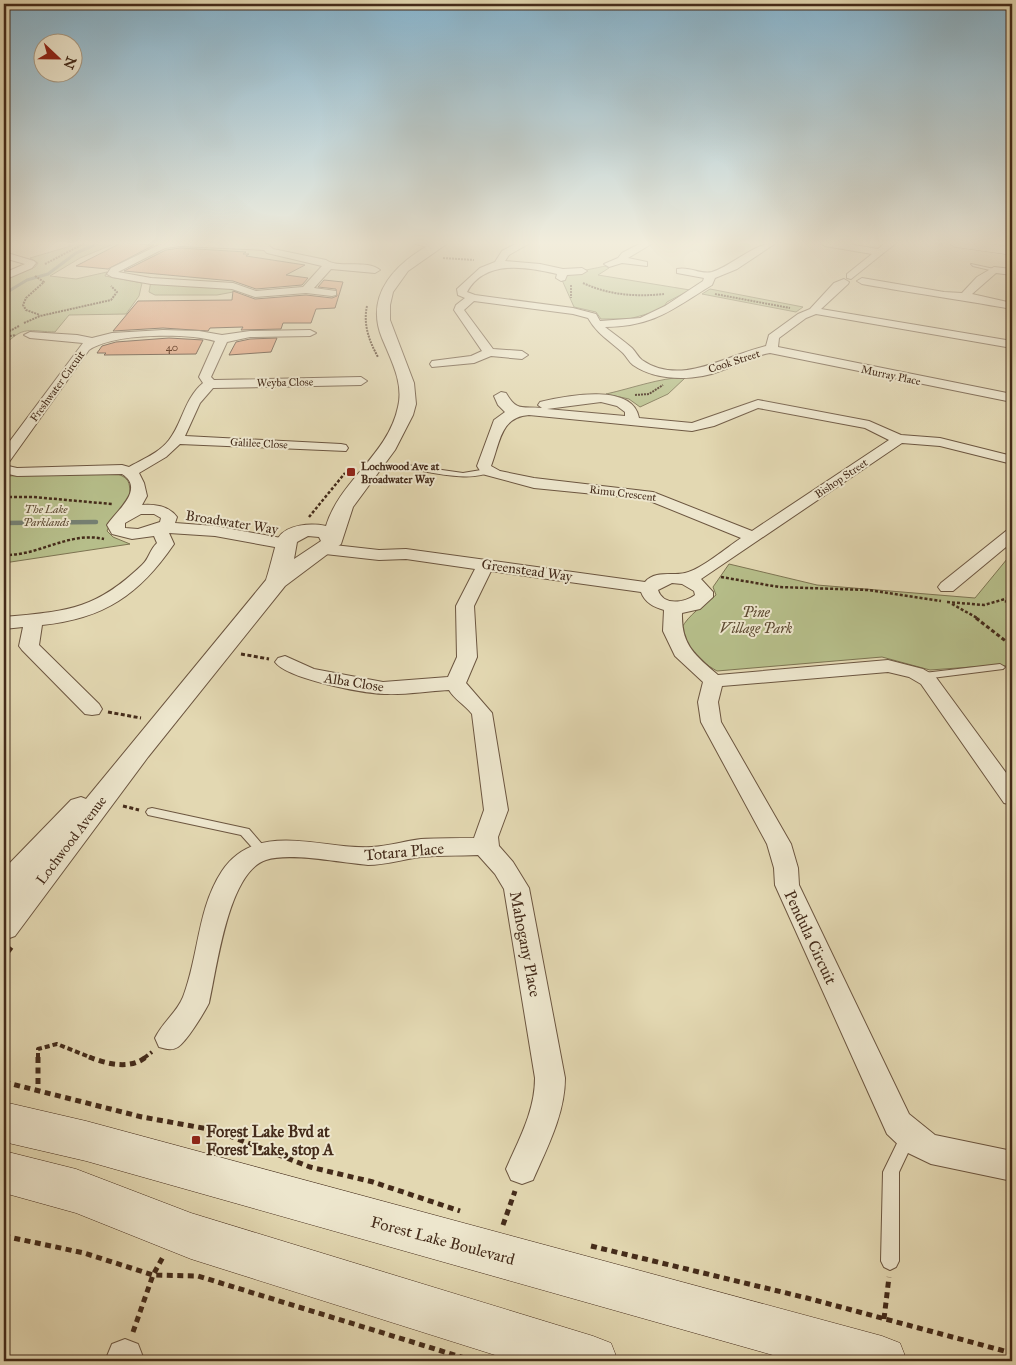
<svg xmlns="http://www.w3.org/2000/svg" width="1016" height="1365" viewBox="0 0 1016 1365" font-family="'IM FELL Great Primer',serif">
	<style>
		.green { fill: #b6be8a; stroke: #7d7452 }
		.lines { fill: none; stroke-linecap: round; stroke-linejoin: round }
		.stream-far1 { stroke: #758073; stroke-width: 3 }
		.stream { stroke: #758073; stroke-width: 4.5 }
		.building { fill: #dd9670; stroke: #442b1a }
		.service-casing { stroke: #6c5640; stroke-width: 2 }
		.minor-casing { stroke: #6c5640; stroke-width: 2 }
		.tertiary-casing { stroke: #6c5640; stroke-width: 2 }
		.secondary-casing { stroke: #442b1a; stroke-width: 1 }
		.path-far4 { stroke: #442b1a; stroke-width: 2; stroke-dasharray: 2 1; stroke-linecap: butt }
		.path-far3 { stroke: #442b1a; stroke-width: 2.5; stroke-dasharray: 3 2; stroke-linecap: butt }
		.path-far2 { stroke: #442b1a; stroke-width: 3; stroke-dasharray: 4 2.5; stroke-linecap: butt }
		.path-far1 { stroke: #442b1a; stroke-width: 4; stroke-dasharray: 5 3; stroke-linecap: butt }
		.path { stroke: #442b1a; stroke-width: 5; stroke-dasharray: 6 4.5; stroke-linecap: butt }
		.service { fill: #ede6cd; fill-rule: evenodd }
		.minor { fill: #ede6cd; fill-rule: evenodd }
		.tertiary { fill: #ede6cd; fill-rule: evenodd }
		.secondary { fill: #ede6cd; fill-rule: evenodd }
		.poi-dot { fill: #8f2418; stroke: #ede6cd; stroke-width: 2 }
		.labels { text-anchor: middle; stroke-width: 4; stroke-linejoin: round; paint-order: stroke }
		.number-label { font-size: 11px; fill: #6a4630 }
		.far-street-label { font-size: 11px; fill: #442b1a; stroke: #ede6cd }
		.far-poi-label { font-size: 11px; font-weight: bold; fill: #442b1a; stroke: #ede6cd; text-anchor: start }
		.far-park-label { font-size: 11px; font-style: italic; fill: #5b4830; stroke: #ede6cd }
		.street-label { font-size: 14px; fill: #442b1a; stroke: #ede6cd }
		.park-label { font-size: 14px; font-style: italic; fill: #5b4830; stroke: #ede6cd }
		.near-street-label { font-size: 16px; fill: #442b1a; stroke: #ede6cd }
		.near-poi-label { font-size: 16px; font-weight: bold; fill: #442b1a; stroke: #ede6cd; text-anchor: start }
	</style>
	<rect width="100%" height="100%" fill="#e3d8b2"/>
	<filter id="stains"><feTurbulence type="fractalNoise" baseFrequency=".004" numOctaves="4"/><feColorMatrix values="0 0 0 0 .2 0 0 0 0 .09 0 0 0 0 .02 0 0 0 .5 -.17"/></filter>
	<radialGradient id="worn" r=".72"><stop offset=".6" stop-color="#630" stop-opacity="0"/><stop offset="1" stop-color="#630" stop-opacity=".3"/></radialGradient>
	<path class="green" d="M 74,243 L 116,243 L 80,258 L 50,276 L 76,279 L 107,272 L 105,276 L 142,283 L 139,296 L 126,314 L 69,315 L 55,332 C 34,332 24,325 8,342 L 4,342 L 4,280 L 35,267 L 38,263 L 30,258 L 71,246 L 68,245 Z
		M 605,266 L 609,268 L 598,275 L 690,290 L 667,302 L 663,308 L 654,312 L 629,319 L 601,319 L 596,312 L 574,307 L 562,280 C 567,272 594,269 605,266 Z
		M 151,281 L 244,290 L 217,295 L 155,295 L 149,292 Z
		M 710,289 L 803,307 L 796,312 L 702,294 Z
		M 686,377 L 668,394 L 640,407 L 629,399 L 606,394 C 633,388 659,378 686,377 Z
		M 115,473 C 133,479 129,485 130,502 L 112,520 L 107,531 L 113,537 L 130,544 L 4,563 L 4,476 Z
		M 1012,553 L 1012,667 L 999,665 L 930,670 L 882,657 L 717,671 C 696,659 689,651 681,629 C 689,614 703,606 716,595 L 713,587 L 729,564 L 817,585 L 975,598 Z"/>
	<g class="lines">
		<path class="stream-far1" d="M 4,294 L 27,280 L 48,274 L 76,253 L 99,243"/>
		<path class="stream" d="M 4,523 L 96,522"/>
	</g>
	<path class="building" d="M 121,243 L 154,245 L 108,269 L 76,266 Z
		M 180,248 L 246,252 L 243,254 L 249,254 L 246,256 L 305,265 L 286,275 L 308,278 L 302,285 L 256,289 L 233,281 L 124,271 L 166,250 Z
		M 324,280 L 343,282 L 335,308 L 316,309 L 311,323 L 283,323 L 281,329 L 241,330 L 243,327 L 210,328 L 208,331 L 163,328 L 113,331 L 138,301 L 232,300 L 233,291 L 255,299 L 306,295 L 332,298 L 337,296 L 336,289 L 318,287 Z
		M 169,338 L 203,340 L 196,354 L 104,355 L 106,353 L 97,353 L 102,346 L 116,342 Z
		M 277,338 L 271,352 L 229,355 L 236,342 L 250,339 Z"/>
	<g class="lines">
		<g class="service-casing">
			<path id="service" d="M 971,264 L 994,269 L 996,270 L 994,271 L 973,266 Z
				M 407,465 L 463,473 L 487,469 L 491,471 C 473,483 431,472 410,469 L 406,467 Z
				M 1000,664 L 1005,667 L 1003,669 L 924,679 L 919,676 L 924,673 Z
				M 152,808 L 249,829 L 268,851 L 266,854 L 262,855 L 258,854 L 241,835 L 148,815 L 146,812 L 148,809 Z
				M 907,1131 L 912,1133 L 915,1138 L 899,1172 L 899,1261 L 896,1267 L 890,1270 L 884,1267 L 881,1261 L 883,1172 L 902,1133 Z"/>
		</g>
		<g class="minor-casing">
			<path id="minor" d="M 163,243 L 267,244 L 273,249 L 326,260 C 338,269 367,259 380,270 L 375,273 L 331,269 L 314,288 L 336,291 L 336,295 L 332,296 L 306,293 L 255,297 L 232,289 L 151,284 L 112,277 L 107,274 L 111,268 ZM 180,246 L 264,250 L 267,253 L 322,266 L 303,287 L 256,291 L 233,283 L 151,278 L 118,272 L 165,248 Z
				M 412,243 L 434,243 L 440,246 L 435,249 Z
				M 517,243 L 530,243 L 509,255 L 505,261 L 540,264 L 563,269 L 582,268 L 587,271 L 582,274 L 567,275 L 565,280 L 561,281 L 556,278 L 557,274 C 527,267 485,259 467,292 L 475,295 L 573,308 L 596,314 L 600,321 L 640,318 L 665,306 L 703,281 L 704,278 L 677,273 L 677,269 C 689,266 701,275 712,272 C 734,265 753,243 776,243 L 737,269 L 715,278 L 712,285 C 671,310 655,326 605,327 C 614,334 624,341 632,348 C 636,352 638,357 642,360 C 681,387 726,355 766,346 L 769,335 L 798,314 L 810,309 L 834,283 L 844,279 L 849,282 L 848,284 L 821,309 L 1012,341 L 1012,348 L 816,314 L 806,318 L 779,338 L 778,347 L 1012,394 L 1012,402 L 770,353 C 753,356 739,364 723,370 C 696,381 658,382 633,365 C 629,362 627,357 623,353 C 610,341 597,334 588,318 L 573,314 L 474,301 L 464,310 L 493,349 L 522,351 L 528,355 L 522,359 L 491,356 L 474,363 L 432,367 L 430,364 L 432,361 L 471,356 L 482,351 L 454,310 L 456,305 L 465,298 L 458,295 L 457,289 L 480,268 L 495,262 L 502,251 Z
				M 641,243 L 653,243 L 628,258 L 647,262 L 647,266 L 622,263 L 609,267 L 604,264 L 618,258 L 622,253 Z
				M 820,243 L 842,243 L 878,249 L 885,243 L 896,243 L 851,279 L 847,278 L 847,274 L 872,254 L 825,246 Z
				M 4,252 L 34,261 L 36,263 L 32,268 L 4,280 L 4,273 L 25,264 L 4,258 Z
				M 994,267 L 1012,269 L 1012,275 L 996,273 L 972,294 L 1012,303 L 1012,309 C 962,300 912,293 862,284 L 857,281 L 862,278 L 944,292 L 962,293 L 977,277 Z
				M 163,330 L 199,331 L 222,335 L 250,331 L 310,330 L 316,333 L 310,336 L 250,337 L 227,342 L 211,377 L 214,380 L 361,377 L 367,381 L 361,385 L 213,388 L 200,403 L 185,436 L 341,444 L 346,445 L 348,448 L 346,451 L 180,444 L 166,457 L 139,473 L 144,483 L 147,496 L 142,505 C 155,504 169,506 177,517 L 175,523 L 215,526 L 292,540 L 294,544 L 292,548 L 286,549 L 215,536 L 169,533 L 174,544 C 140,594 104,619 42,625 L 39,645 L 99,704 L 102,709 L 99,714 L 92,715 L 85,714 L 22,650 L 19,646 L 23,627 L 4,629 L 4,617 C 66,611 94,611 142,565 C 149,559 150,549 157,543 L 154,536 L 132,539 L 112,534 L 107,525 C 116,511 146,489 122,474 L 17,476 L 4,473 L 4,465 L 17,468 L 122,465 L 129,467 C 143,459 159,453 169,440 C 183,422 184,399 203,383 L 199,377 L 215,341 C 187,333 114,333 89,350 L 9,462 L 4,463 L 4,449 L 83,343 L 30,338 L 24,335 L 30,332 L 77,335 L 92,338 L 112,333 ZM 141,514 L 154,514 L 161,518 L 160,522 L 138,529 L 125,528 L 125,523 Z
				M 501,392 L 506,393 C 517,412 522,406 542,408 L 538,405 L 540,402 C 565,396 633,382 639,418 L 692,423 L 758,400 L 869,421 L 901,435 L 940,438 L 1012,456 L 1012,464 L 940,446 L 902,443 L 701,579 L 713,592 L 713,597 L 700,609 L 682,613 C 681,645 695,655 718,675 L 888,660 L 923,669 L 935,676 L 1012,781 L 1012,805 L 1004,803 L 921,684 L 909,677 L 888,672 L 722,686 L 718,702 L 721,722 L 791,844 L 798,868 L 799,885 L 909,1114 L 935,1135 L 1012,1151 L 1012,1181 L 931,1164 L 906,1152 L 887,1134 L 775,885 L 774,868 L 767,844 L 701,722 L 698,702 L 703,682 L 675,656 L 663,631 L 664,610 C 654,607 645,603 641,592 L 491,571 L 474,606 L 477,657 L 466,683 L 492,713 L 508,810 L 498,837 L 499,846 L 513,862 L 529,888 L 565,1078 C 565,1114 547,1148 533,1180 L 522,1184 L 511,1180 L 506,1169 C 519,1139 535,1111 535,1078 L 504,889 L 495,874 L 478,855 C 459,856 440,855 421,857 C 404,859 386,865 368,865 C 342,863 290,852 266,860 C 228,872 217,968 209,1003 C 204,1013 187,1041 178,1047 C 172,1051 166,1049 159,1047 L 155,1038 C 162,1023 177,1012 183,997 C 199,956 197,909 222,871 C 257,819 322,850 372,847 C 388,846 405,841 421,839 C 438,838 457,838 474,838 L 484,810 L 472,714 C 465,705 454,699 449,690 C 428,691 405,695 384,694 C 362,693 287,679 275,662 L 278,658 L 285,656 L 314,669 L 383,682 L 448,677 L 457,657 L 456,606 L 475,569 L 406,559 L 379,560 L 325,554 L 319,553 L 317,549 L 319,545 L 325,544 L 379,550 L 406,549 L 645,582 C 655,570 672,576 685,573 C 702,569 726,548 741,538 L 645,499 L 534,488 L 482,474 L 477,466 L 494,420 L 505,412 L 498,405 L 494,396 ZM 601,402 L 617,406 L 625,412 L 625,416 L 547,409 ZM 758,408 L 865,428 L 889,440 L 752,531 L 653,492 L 534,478 L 500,471 L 491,466 C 500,443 500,417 529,415 L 692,431 L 714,426 ZM 672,583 L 682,584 L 694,591 L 695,595 C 684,603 663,606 658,590 Z
				M 1012,529 L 1012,542 L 953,591 L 941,591 L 938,587 L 941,583 L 1006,531 Z
				M 125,1339 L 138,1344 L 143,1357 L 141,1361 L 105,1361 L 112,1344 Z"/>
		</g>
		<g class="tertiary-casing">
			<path id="tertiary" d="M 433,243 L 448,243 L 408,271 L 393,292 L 390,305 L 390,320 L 414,383 L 416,404 L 413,415 L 395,450 L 353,507 L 341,544 L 285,586 L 148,757 L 15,936 L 4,940 L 4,904 L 8,899 L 4,900 L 4,869 L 71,800 L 81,797 L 86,799 L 266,580 C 269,572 276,542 278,538 C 287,524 311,523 326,526 C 340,480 388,455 398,407 C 404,383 391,360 382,338 C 364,294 397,262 433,243 ZM 308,536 L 319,537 L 321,541 L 294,559 L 297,542 Z"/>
		</g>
		<g class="secondary-casing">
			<path id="secondary" d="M 949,243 L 982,243 L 1012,247 L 1012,255 L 955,247 Z
				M 4,1102 L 86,1121 L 882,1336 L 900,1343 L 907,1361 L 794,1361 L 86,1161 L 4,1142 Z
				M 4,1151 L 76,1169 L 191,1213 L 593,1336 L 611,1343 L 618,1361 L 514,1361 L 191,1259 L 76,1213 L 4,1193 Z"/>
		</g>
		<path class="path-far4" d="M 935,243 L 942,244
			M 443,258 L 474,260
			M 45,264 L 85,243
			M 35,276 L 44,282 L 26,298 L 23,305 L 26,310 L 40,315
			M 583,283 C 609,295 635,297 664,294
			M 571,285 L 571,298
			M 715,294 L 790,308
			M 367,306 C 363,324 369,341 378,357
			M 24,323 L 40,316 L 111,300 L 117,292 L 111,286
			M 4,334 L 19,326
			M 4,337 L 16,335
			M 635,395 L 649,394 L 663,385"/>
		<path class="path-far3" d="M 4,497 L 33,497 L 112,504
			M 309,517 L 345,473
			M 4,555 C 39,556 69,531 104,539
			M 721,577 L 779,587 L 868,590 L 941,601
			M 1005,601 L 1012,604
			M 947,602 L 984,605 L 1012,597
			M 952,604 L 979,619"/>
		<path class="path-far2" d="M 976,618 L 1012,646
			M 241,654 L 269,659
			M 108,712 L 141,718
			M 123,806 L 139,810"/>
		<path class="path-far1" d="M 4,958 L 12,947
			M 38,1058 L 38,1049 L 57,1044 L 92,1058
			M 144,1058 L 152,1052"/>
		<path class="path" d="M 38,1057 L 38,1089
			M 89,1057 C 107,1064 130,1070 146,1057
			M 4,1082 L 142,1117 L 214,1130 L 310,1167 L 373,1182 L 460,1211
			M 503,1225 L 515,1191
			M 4,1236 L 84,1253 L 153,1275 L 198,1276 L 474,1361
			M 591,1246 L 807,1298 L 1012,1353
			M 884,1319 L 889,1277
			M 133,1332 L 153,1275 L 163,1257"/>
		<use href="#service" class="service"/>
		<use href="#minor" class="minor"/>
		<use href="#tertiary" class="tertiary"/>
		<use href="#secondary" class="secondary"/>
	</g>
	<linearGradient id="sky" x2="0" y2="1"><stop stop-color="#87b6d1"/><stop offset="0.56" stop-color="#f2eddc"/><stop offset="1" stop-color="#f2eddc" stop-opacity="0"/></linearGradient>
	<rect width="1016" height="434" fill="url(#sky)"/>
	<g class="poi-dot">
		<rect x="346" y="467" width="10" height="10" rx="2.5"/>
		<rect x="191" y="1135" width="10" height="10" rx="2.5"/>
	</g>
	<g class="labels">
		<g class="number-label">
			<text x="172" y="351">40</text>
		</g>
		<g class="far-street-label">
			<text transform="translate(734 361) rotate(-18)" y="4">Cook Street</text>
			<text transform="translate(891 375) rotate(12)" y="4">Murray Place</text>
			<text transform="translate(285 382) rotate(-1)" y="4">Weyba Close</text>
			<text transform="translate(57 386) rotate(-54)" y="4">Freshwater Circuit</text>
			<text transform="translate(259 443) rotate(3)" y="4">Galilee Close</text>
			<text transform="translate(841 478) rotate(-34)" y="4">Bishop Street</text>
			<text transform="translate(623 493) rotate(7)" y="4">Rimu Crescent</text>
		</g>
		<g class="far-poi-label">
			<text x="361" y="470">Lochwood Ave at<tspan x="361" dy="13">Broadwater Way</tspan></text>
		</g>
		<g class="far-park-label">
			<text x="46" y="513">The Lake<tspan x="46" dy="13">Parklands</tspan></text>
		</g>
		<g class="street-label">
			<text transform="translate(232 522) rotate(9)" y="5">Broadwater Way</text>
			<text transform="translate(527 570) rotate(8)" y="5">Greenstead Way</text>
			<text transform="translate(354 682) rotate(9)" y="5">Alba Close</text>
			<text transform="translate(71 840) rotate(-53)" y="5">Lochwood Avenue</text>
		</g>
		<g class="park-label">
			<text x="756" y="617">Pine<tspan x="756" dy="16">Village Park</tspan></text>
		</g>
		<g class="near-street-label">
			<text transform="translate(404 851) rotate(-5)" y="6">Totara Place</text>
			<text transform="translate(811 937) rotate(65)" y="6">Pendula Circuit</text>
			<text transform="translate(526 944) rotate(79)" y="6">Mahogany Place</text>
			<text transform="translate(443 1240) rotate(15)" y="6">Forest Lake Boulevard</text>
		</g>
		<g class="near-poi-label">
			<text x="206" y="1137">Forest Lake Bvd at<tspan x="206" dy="18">Forest Lake, stop A</tspan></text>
		</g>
	</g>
	<rect width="1016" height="1365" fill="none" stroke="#e3d8b2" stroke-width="20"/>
	<rect x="5" y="5" width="1006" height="1355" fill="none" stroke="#442b1a" stroke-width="2.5"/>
	<rect x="10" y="10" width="996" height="1345" fill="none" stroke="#442b1a"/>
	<g transform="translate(58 58) rotate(112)"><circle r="24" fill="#ede6cd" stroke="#a99b85"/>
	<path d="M0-4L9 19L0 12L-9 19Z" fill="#8f2418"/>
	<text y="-8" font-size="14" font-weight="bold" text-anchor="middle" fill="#442b1a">N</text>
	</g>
	<rect width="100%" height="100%" filter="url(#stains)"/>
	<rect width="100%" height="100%" fill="url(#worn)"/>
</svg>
